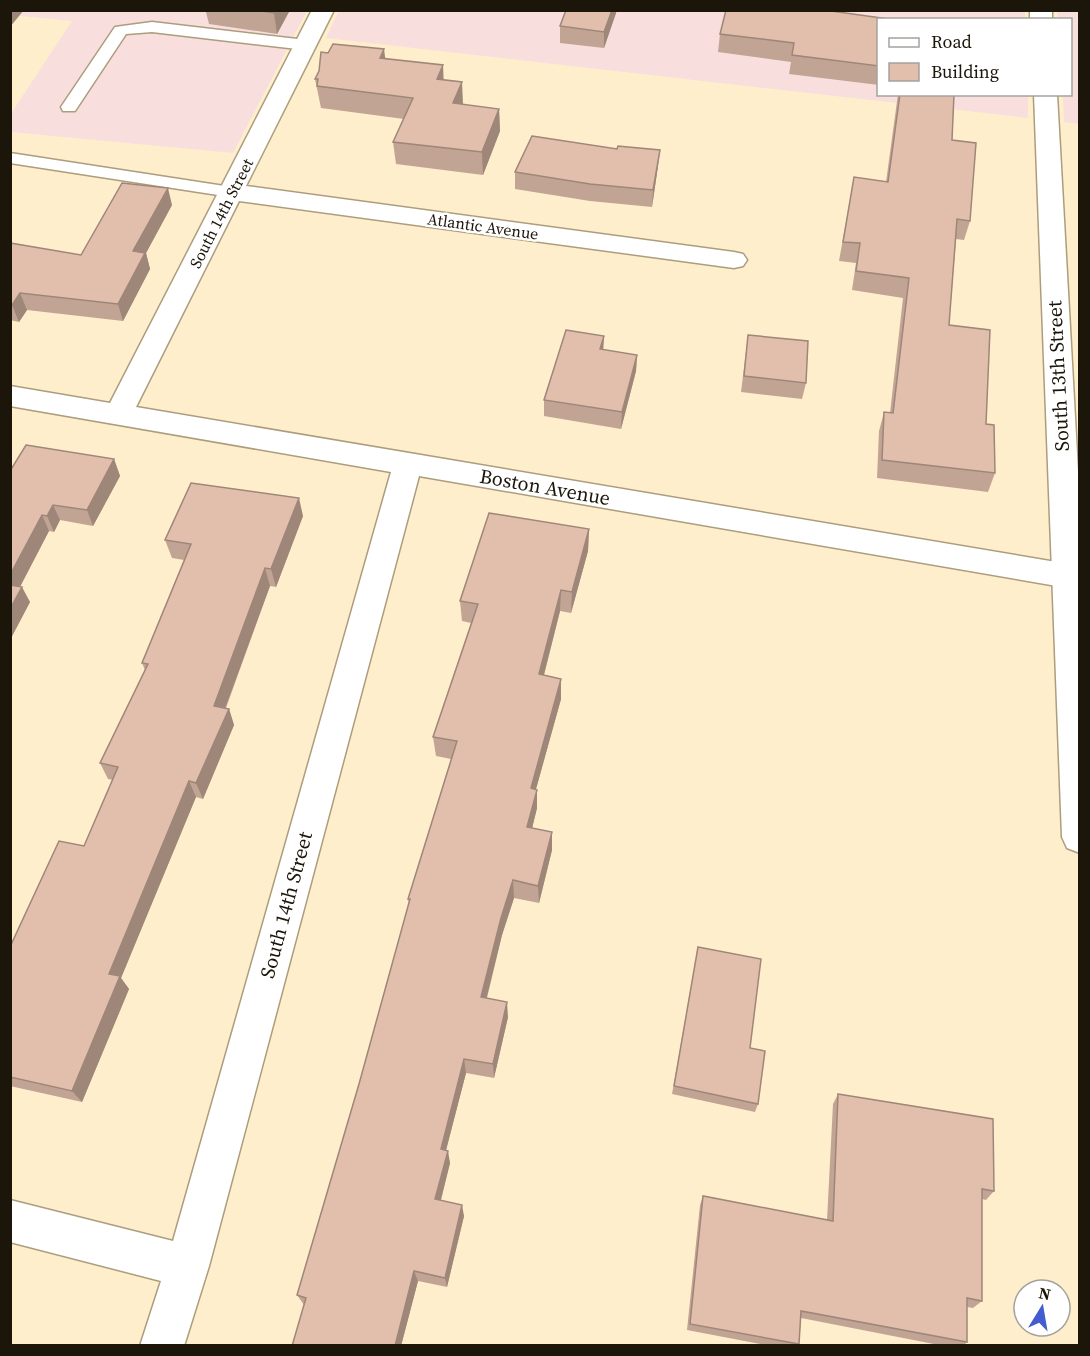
<svg xmlns="http://www.w3.org/2000/svg" width="1090" height="1356" viewBox="0 0 1090 1356" font-family="'Source Serif 4',serif">
	<style>
		.commercial { fill: #f9dede }
		.lines { fill: none; stroke-linecap: round; stroke-linejoin: round }
		.service-casing { stroke: #ac9d7d; stroke-width: 3 }
		.minor-casing { stroke: #ac9d7d; stroke-width: 3 }
		.tertiary-casing { stroke: #ac9d7d; stroke-width: 3 }
		.service { fill: #fff; fill-rule: evenodd }
		.minor { fill: #fff; fill-rule: evenodd }
		.tertiary { fill: #fff; fill-rule: evenodd }
		.wall { fill: #c2a495 }
		.shaded-wall { fill: #9e8679 }
		.building { fill: #e2bfad; stroke: #9e8679; stroke-width: 1.5 }
		.labels { text-anchor: middle; stroke-width: 5; stroke-linejoin: round; paint-order: stroke }
		.far-street-label { font-size: 16px; fill: #1c160a; stroke: #fff }
		.street-label { font-size: 20px; fill: #1c160a; stroke: #fff }
	</style>
	<rect width="100%" height="100%" fill="#feeecc"/>
	<path class="commercial" d="M 339,10 L 1025,11 L 1025,19 L 878,20 L 878,94 L 1028,95 L 1028,118 L 326,38 Z
		M 11,11 L 307,11 L 233,153 L 11,132 L 10,115 L 72,21 L 11,15 Z
		M 1057,11 L 1079,11 L 1079,124 L 1064,122 L 1063,95 L 1070,94 L 1070,20 L 1058,19 Z"/>
	<g class="lines">
		<g class="service-casing">
			<path id="service" d="M 152,22 L 306,40 L 314,45 L 306,50 L 152,32 L 126,34 L 75,111 L 63,111 L 61,107 L 115,27 Z
				M 10,153 L 231,187 L 237,188 L 240,192 L 237,196 L 231,197 L 10,163 Z"/>
		</g>
		<g class="minor-casing">
			<path id="minor" d="M 312,10 L 334,10 L 246,186 L 734,252 L 743,254 L 747,260 L 743,266 L 734,268 L 239,201 L 136,407 L 1080,566 L 1080,590 L 419,476 L 209,1266 L 184,1346 L 140,1346 L 161,1281 L 10,1242 L 10,1200 L 173,1241 L 391,472 L 10,406 L 10,386 L 110,403 Z"/>
		</g>
		<g class="tertiary-casing">
			<path id="tertiary" d="M 1030,10 L 1052,10 L 1052,20 L 1030,20 Z
				M 1034,94 L 1057,94 L 1080,507 L 1080,853 L 1067,848 L 1062,837 Z"/>
		</g>
		<use href="#service" class="service"/>
		<use href="#minor" class="minor"/>
		<use href="#tertiary" class="tertiary"/>
	</g>
	<path class="wall" d="M 196,10 L 290,10 L 277,34 L 209,24 L 206,12 Z
		M 617,10 L 604,48 L 560,43 L 560,26 Z
		M 879,20 L 879,85 L 789,74 L 791,62 L 718,52 L 720,34 Z
		M 386,59 L 444,79 L 462,105 L 499,109 L 500,131 L 483,175 L 396,164 L 393,142 L 404,119 L 321,108 L 315,79 Z
		M 898,94 L 954,94 L 952,140 L 970,221 L 964,240 L 956,239 L 949,325 L 986,424 L 995,473 L 988,492 L 877,478 L 879,431 L 884,412 L 890,413 L 903,298 L 852,290 L 856,263 L 839,261 L 854,177 L 886,182 Z
		M 617,149 L 658,166 L 652,207 L 590,201 L 515,189 L 515,172 Z
		M 172,205 L 146,253 L 150,269 L 123,321 L 27,310 L 19,322 L 10,320 L 10,243 L 81,255 Z
		M 748,335 L 806,383 L 802,399 L 741,392 Z
		M 604,336 L 603,350 L 637,355 L 636,371 L 621,429 L 544,416 L 544,400 Z
		M 114,459 L 120,476 L 93,526 L 60,520 L 54,532 L 49,531 L 20,587 L 30,602 L 10,640 L 10,471 Z
		M 303,516 L 276,587 L 270,586 L 226,708 L 229,709 L 234,725 L 203,799 L 196,797 L 121,978 L 129,989 L 82,1102 L 10,1086 L 10,947 L 84,846 L 113,780 L 108,779 L 100,763 L 145,670 L 142,663 L 184,560 L 172,558 L 165,540 Z
		M 589,529 L 588,551 L 571,613 L 560,611 L 544,675 L 561,679 L 561,699 L 536,789 L 537,808 L 532,828 L 552,850 L 539,903 L 514,898 L 502,935 L 487,998 L 508,1017 L 494,1078 L 466,1073 L 446,1150 L 450,1163 L 441,1200 L 464,1216 L 447,1287 L 418,1281 L 401,1346 L 292,1346 L 304,1305 L 297,1295 L 359,1084 L 409,903 L 408,899 L 451,759 L 436,756 L 433,737 L 471,623 L 462,621 L 460,601 Z
		M 698,947 L 750,1048 L 758,1104 L 755,1112 L 672,1094 Z
		M 838,1094 L 994,1191 L 986,1200 L 982,1199 L 982,1301 L 973,1308 L 967,1307 L 967,1342 L 963,1346 L 944,1346 L 801,1318 L 799,1344 L 798,1346 L 770,1346 L 687,1330 L 700,1205 L 703,1196 L 827,1220 L 833,1104 Z"/>
	<path class="shaded-wall" d="M 10,10 L 24,10 L 10,27 Z
		M 275,10 L 290,10 L 277,34 L 274,13 Z
		M 612,10 L 617,10 L 604,48 L 604,32 Z
		M 384,49 L 387,71 L 380,58 Z
		M 443,65 L 444,88 L 437,79 Z
		M 462,82 L 463,104 L 454,126 L 453,103 Z
		M 499,109 L 500,131 L 483,175 L 482,152 Z
		M 660,150 L 658,166 L 652,207 L 653,190 Z
		M 168,188 L 172,205 L 146,253 L 150,269 L 123,321 L 118,304 L 133,251 Z
		M 20,293 L 27,310 L 19,322 L 12,305 Z
		M 604,336 L 603,352 L 600,349 Z
		M 637,355 L 636,371 L 621,429 L 622,412 Z
		M 114,459 L 120,476 L 93,526 L 87,510 Z
		M 299,498 L 303,516 L 276,587 L 271,569 Z
		M 53,505 L 60,520 L 54,532 L 47,516 Z
		M 42,515 L 49,531 L 13,600 L 10,594 L 10,575 Z
		M 589,529 L 588,551 L 571,613 L 572,592 Z
		M 265,568 L 270,586 L 220,722 L 214,706 Z
		M 22,587 L 30,602 L 10,640 L 10,609 Z
		M 561,590 L 560,611 L 539,694 L 539,674 Z
		M 561,679 L 561,699 L 531,807 L 531,788 Z
		M 229,709 L 234,725 L 203,799 L 196,783 Z
		M 189,781 L 196,797 L 121,978 L 129,989 L 82,1102 L 72,1091 L 109,974 Z
		M 537,790 L 537,808 L 528,845 L 527,827 Z
		M 552,832 L 552,850 L 539,903 L 538,886 Z
		M 513,880 L 514,898 L 502,935 L 483,1012 L 481,997 L 501,918 Z
		M 507,1002 L 508,1017 L 494,1078 L 493,1064 Z
		M 464,1059 L 466,1073 L 443,1162 L 441,1149 Z
		M 448,1151 L 450,1163 L 438,1211 L 435,1199 Z
		M 462,1205 L 464,1216 L 447,1287 L 445,1278 Z
		M 414,1271 L 418,1281 L 401,1346 L 395,1346 Z"/>
	<path class="building" d="M 255,10 L 275,10 L 274,13 Z
		M 566,10 L 612,10 L 604,32 L 560,26 Z
		M 726,10 L 824,10 L 896,20 L 879,20 L 879,66 L 792,55 L 794,43 L 720,34 Z
		M 333,44 L 384,49 L 380,58 L 443,65 L 437,79 L 462,82 L 453,103 L 499,109 L 482,152 L 393,142 L 413,98 L 317,86 L 318,79 L 315,79 L 319,71 L 321,52 L 328,53 Z
		M 900,94 L 954,94 L 952,140 L 976,143 L 970,221 L 957,219 L 949,325 L 990,330 L 986,424 L 994,425 L 995,473 L 882,460 L 884,412 L 893,413 L 909,278 L 856,271 L 860,243 L 843,242 L 854,177 L 888,182 Z
		M 532,136 L 617,149 L 618,146 L 660,150 L 653,190 L 590,184 L 515,172 Z
		M 122,183 L 168,188 L 133,251 L 145,253 L 118,304 L 20,293 L 12,305 L 10,305 L 10,243 L 81,255 Z
		M 566,330 L 604,336 L 600,349 L 637,355 L 622,412 L 544,400 Z
		M 748,335 L 808,341 L 806,383 L 744,376 Z
		M 26,445 L 114,459 L 87,510 L 53,505 L 47,516 L 42,515 L 10,575 L 10,471 Z
		M 191,483 L 299,498 L 271,569 L 265,568 L 214,706 L 229,709 L 196,783 L 189,781 L 109,974 L 120,976 L 72,1091 L 10,1077 L 10,947 L 59,841 L 84,846 L 118,767 L 100,763 L 148,664 L 142,663 L 191,544 L 165,540 Z
		M 489,513 L 589,529 L 572,592 L 561,590 L 539,674 L 561,679 L 531,788 L 537,790 L 527,827 L 552,832 L 538,886 L 513,880 L 501,918 L 481,997 L 507,1002 L 493,1064 L 464,1059 L 441,1149 L 448,1151 L 435,1199 L 462,1205 L 445,1278 L 414,1271 L 395,1346 L 292,1346 L 306,1298 L 297,1295 L 359,1084 L 410,899 L 408,899 L 457,741 L 433,737 L 478,604 L 460,601 Z
		M 10,585 L 22,587 L 10,609 Z
		M 698,947 L 761,959 L 750,1048 L 765,1051 L 758,1104 L 674,1086 Z
		M 838,1094 L 993,1119 L 994,1191 L 982,1189 L 982,1301 L 967,1298 L 967,1342 L 801,1311 L 799,1344 L 690,1324 L 703,1196 L 833,1221 Z"/>
	<g class="labels">
		<g class="far-street-label">
			<text transform="translate(221 213) rotate(-63)" y="6">South 14th Street</text>
			<text transform="translate(483 226) rotate(8)" y="6">Atlantic Avenue</text>
		</g>
		<g class="street-label">
			<text transform="translate(1058 376) rotate(-93)" y="7">South 13th Street</text>
			<text transform="translate(545 487) rotate(10)" y="7">Boston Avenue</text>
			<text transform="translate(286 905) rotate(-75)" y="7">South 14th Street</text>
		</g>
	</g>
	<rect width="1090" height="1356" fill="none" stroke="#1c160a" stroke-width="24"/>
	<rect x="877" y="18" width="195" height="78" fill="#ffffff" stroke="#a4a29d" stroke-width="1.5"/>
	<rect x="889" y="38" width="30" height="9" fill="#ffffff" stroke="#a4a29d" stroke-width="1.5"/>
	<text x="931" y="48" font-size="18" fill="#1c160a">Road</text>
	<rect x="889" y="63" width="30" height="18" fill="#e2bfad" stroke="#a4a29d" stroke-width="1.5"/>
	<text x="931" y="78" font-size="18" fill="#1c160a">Building</text>
	<g transform="translate(1042 1308) rotate(11)"><circle r="28" fill="#ffffff" stroke="#a4a29d" stroke-width="1.5"/>
	<path d="M0-4.5L10 22L0 15L-10 22Z" fill="#435ccf"/>
	<text y="-9" font-size="16" font-weight="bold" text-anchor="middle" fill="#1c160a">N</text>
	</g>
</svg>
